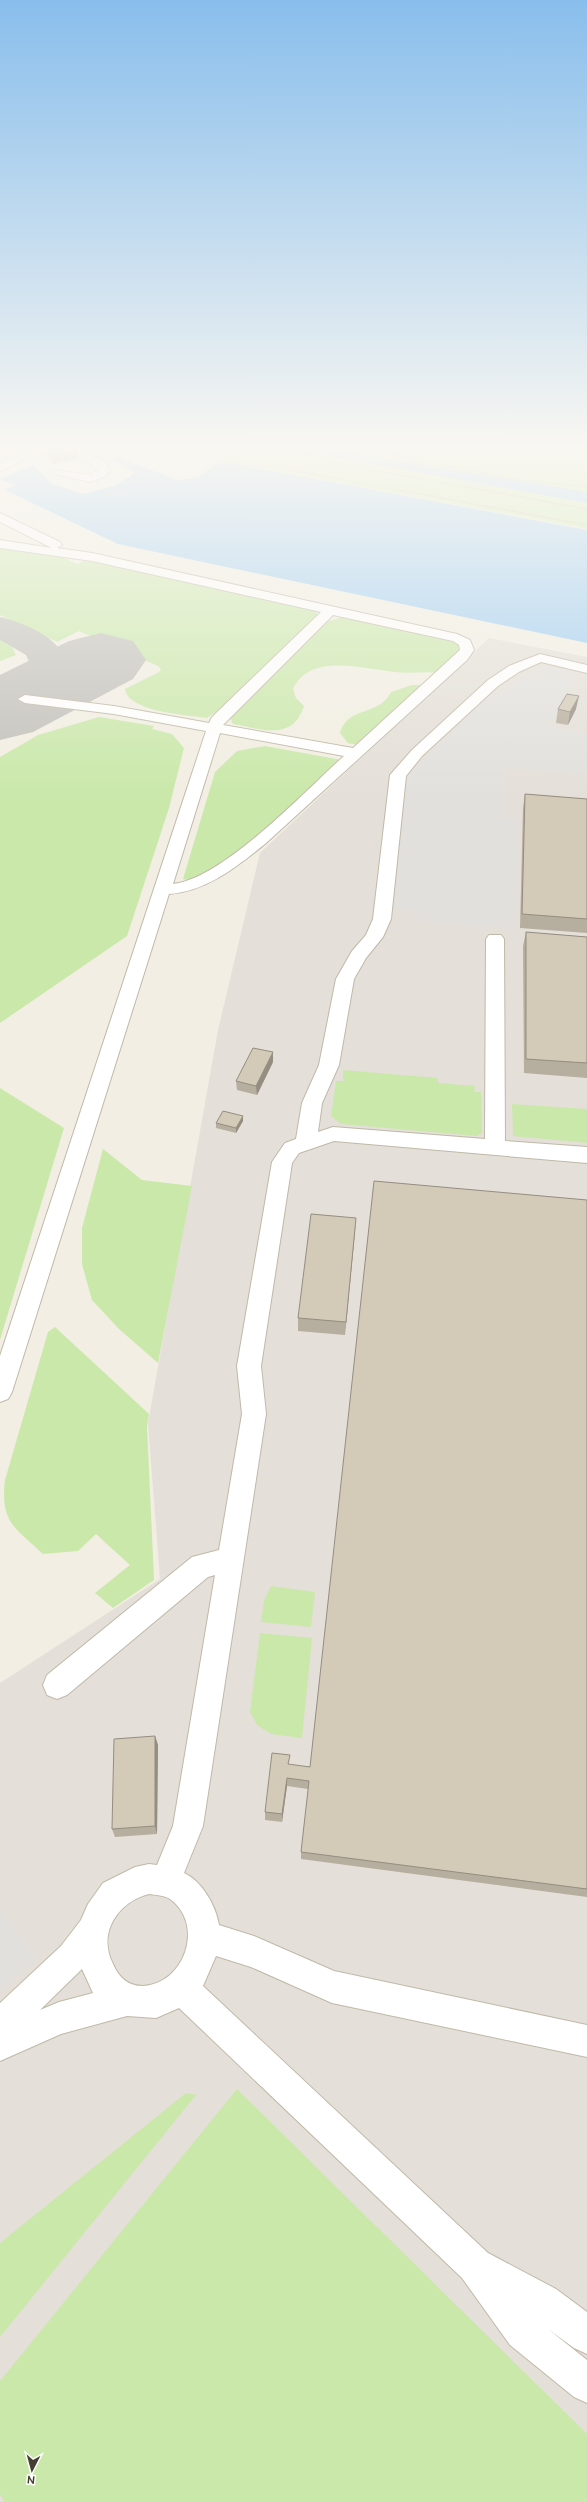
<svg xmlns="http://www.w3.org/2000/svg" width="587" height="2502" viewBox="0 0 587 2502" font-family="Ubuntu,sans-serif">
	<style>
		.industrial { fill: #e4dfd8 }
		.green { fill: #cae8aa }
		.parking { fill: #e2e0dc }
		.water { fill: #9cccf2 }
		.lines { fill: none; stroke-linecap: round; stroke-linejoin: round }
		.taxiway { fill: #c2c0bb; fill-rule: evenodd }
		.runway { fill: #c2c0bb; fill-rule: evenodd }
		.minor-casing { stroke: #c0b9a8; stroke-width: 2 }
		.highway-casing { stroke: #e1a42e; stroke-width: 2 }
		.path { stroke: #c0b296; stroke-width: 1.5; stroke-dasharray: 1 1; stroke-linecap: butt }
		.minor { fill: #fff; fill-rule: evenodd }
		.highway { fill: #ffcf61; fill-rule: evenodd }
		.wall { fill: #b6ae9e }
		.shaded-wall { fill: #948d81 }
		.building { fill: #d4cab8; stroke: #948d81 }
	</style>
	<rect width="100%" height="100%" fill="#f2eee3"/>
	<path class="industrial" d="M 489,638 L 587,657 L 587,2502 L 0,2502 L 0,1683 L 160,1579 L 148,1423 L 218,1030 L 260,853 Z"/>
	<path class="green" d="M 159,448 L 587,448 L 587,529 L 220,461 Z
		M 0,546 L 53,553 L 77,564 L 87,560 L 99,562 L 314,609 L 318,615 L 230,701 L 207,718 C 188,715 128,712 125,689 L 159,672 L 161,669 L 158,666 L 79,631 L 57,642 L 0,615 Z
		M 339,618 L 351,618 L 457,641 L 463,652 L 438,673 C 424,671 410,674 395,672 C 364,669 310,652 293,689 L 296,698 L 304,706 C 292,742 262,729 233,724 L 230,717 L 326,622 Z
		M 0,640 L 12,647 L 16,655 L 0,661 Z
		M 412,685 L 428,685 L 358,745 L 348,743 L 340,733 C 347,706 380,716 391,692 Z
		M 99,717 L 154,726 L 152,729 L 172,734 L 184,748 L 169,808 L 129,930 L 127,936 L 0,1023 L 0,757 L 38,735 Z
		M 265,746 L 342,760 C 296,804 249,854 191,881 L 183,879 L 215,772 L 237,751 Z
		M 343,1070 L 438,1078 L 438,1083 L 475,1086 L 474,1092 L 481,1092 L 482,1133 L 477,1136 L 341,1124 L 331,1116 L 336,1081 L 343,1081 Z
		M 0,1088 L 64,1128 L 0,1340 Z
		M 512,1104 L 587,1109 L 587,1143 L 513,1136 Z
		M 103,1149 L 142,1180 L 192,1186 L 158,1363 L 119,1329 L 92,1300 L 82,1264 L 82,1228 Z
		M 55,1327 L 149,1414 L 147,1426 L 154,1580 L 113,1608 L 95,1593 L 130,1565 L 96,1534 L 78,1551 L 43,1554 C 15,1528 0,1522 5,1480 L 48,1332 Z
		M 271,1586 L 315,1592 L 311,1627 L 261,1622 L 264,1601 Z
		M 260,1633 L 312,1638 L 302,1738 L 271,1734 L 257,1725 L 250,1712 Z
		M 237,2089 L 587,2434 L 587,2502 L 4,2502 L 0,2494 L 0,2381 Z
		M 186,2093 L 196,2095 L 0,2337 L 0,2243 Z"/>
	<path class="parking" d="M 546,667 L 577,673 L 549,726 L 587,734 L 587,774 L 503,768 L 502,817 L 517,820 L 516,928 L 423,922 L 411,910 L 394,908 L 407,775 L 488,697 Z
		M 0,1910 L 36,1959 L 0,1990 Z"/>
	<path class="water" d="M 308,448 L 330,448 L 360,455 L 587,492 L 587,503 L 351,460 L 319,453 Z
		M 118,457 L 177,480 L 197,478 L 220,461 L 587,530 L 587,643 L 118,544 L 5,490 L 16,485 L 0,479 L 33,465 L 52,484 L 83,494 L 114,486 L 135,473 L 111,459 Z"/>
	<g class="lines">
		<path class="taxiway" d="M 0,617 C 22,622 61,637 66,663 C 68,677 50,699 39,706 C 31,712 21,709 12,707 L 6,699 L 25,678 L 30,664 L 26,655 L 0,640 Z"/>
		<path class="runway" d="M 101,633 L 133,641 L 146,660 L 133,679 L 33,732 L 0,740 L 0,675 L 69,641 Z"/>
		<g class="minor-casing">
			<path id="minor" d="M 11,448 C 42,448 89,440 110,469 L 106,476 L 91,482 L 55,474 L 53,472 L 55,470 L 90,475 L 98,470 C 79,450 52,454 26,454 L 25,459 L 0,471 L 0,464 L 16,456 Z
				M 0,513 L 60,542 L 62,545 L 57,548 L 92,553 L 457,634 L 470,640 L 474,650 L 467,660 L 265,844 C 236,867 207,891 169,894 L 12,1392 L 8,1399 L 0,1402 L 0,1356 L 206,731 L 114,714 L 25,703 L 18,699 L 25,695 L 114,706 L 209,723 L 212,717 L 321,612 L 92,561 L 0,548 L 0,540 L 52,548 L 0,522 ZM 333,615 L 453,641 L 459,645 L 460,650 L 353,748 L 223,725 ZM 220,733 L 344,756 C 306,790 223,879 173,884 Z
				M 540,654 L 587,665 L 587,673 L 541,662 L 519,672 L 498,686 L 422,756 L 406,776 L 391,919 L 383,937 L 366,958 L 354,979 L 339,1065 L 322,1103 L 318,1132 L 333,1127 L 485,1139 L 486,939 L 489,935 L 501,935 L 504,939 L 505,1141 L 587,1147 L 587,1163 L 334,1141 L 299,1153 L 292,1163 L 261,1366 L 266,1414 L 203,1826 L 184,1873 C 202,1881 216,1906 219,1925 L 254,1936 L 334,1971 L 587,2025 L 587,2057 L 332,2003 L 251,1967 L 216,1956 L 203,1986 L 488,2253 L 556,2289 L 587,2312 L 587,2354 L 574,2348 L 548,2329 L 587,2360 L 587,2403 L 574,2397 L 510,2345 L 462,2278 L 179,2008 L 156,2018 L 127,2016 L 61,2034 L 0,2061 L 0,2003 L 61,1946 L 81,1920 L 88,1904 L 103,1883 L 135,1867 L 149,1864 L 157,1865 L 173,1826 L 215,1575 L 208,1577 L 67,1695 L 57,1699 L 47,1695 L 43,1685 L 47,1675 L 192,1557 L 219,1550 L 242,1414 L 237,1366 L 272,1162 L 285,1143 L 296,1139 L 302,1103 L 319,1065 L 336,979 L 352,951 L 366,935 L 373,919 L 390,775 L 412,750 L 488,680 L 509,666 ZM 149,1894 C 155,1895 164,1895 170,1899 C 205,1924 185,1984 143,1986 C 128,1986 119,1978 113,1964 C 97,1933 118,1902 149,1894 ZM 82,1969 L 93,1993 L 59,2002 L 40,2010 Z"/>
		</g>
		<g class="highway-casing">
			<path id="highway" d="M 0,448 L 7,448 L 0,451 Z"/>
		</g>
		<path class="path" d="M 108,448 L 175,463
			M 287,448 L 335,463 L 587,509
			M 357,448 L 524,481 L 587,487
			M 231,459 L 587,525
			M 101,498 L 131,485"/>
		<use href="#minor" class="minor"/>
		<use href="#highway" class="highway"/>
	</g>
	<path class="wall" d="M 54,448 L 79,457 L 65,462 L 61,461 L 54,464 L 50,463 L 49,460 L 48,459 L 46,451 Z
		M 558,709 L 576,709 L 568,725 L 556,723 Z
		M 525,794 L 587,799 L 587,933 L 520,928 L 523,808 Z
		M 526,932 L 587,937 L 587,1078 L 524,1073 L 523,946 Z
		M 273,1062 L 257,1095 L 237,1090 L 236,1081 Z
		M 243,1116 L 243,1121 L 236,1133 L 216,1128 L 216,1123 Z
		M 587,1200 L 587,1897 L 301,1859 L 301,1852 L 308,1789 L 287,1786 L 282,1822 L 265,1820 L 265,1812 L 290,1765 L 310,1767 Z
		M 355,1231 L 345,1335 L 298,1331 L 298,1318 Z
		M 155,1736 L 158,1745 L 157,1834 L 115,1837 L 112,1829 Z"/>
	<path class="shaded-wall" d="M 78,449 L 79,457 L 65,462 L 64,454 Z
		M 60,453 L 61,461 L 54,464 L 53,456 Z
		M 579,696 L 576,709 L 568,725 L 570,712 Z
		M 273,1052 L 273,1062 L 257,1095 L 256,1086 Z
		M 243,1116 L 243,1121 L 236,1133 L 236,1128 Z
		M 356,1218 L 355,1231 L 345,1335 L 346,1322 Z
		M 155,1736 L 158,1745 L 157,1834 L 155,1826 Z
		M 287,1778 L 287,1786 L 282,1822 L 282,1814 Z"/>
	<path class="building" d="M 54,448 L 75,448 L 78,449 L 64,454 L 60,453 L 53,456 L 49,455 L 53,453 L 46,451 Z
		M 567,694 L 579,696 L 570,712 L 558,709 Z
		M 525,794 L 587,799 L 587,919 L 522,914 Z
		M 526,932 L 587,937 L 587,1063 L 526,1059 Z
		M 253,1048 L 273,1052 L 256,1086 L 236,1081 Z
		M 223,1111 L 243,1116 L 236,1128 L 216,1123 Z
		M 374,1181 L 587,1200 L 587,1889 L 301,1852 L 309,1781 L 287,1778 L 282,1814 L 265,1812 L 272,1753 L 290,1755 L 288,1764 L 310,1767 Z
		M 311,1214 L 356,1218 L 346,1322 L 298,1318 Z
		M 155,1736 L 155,1826 L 112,1829 L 114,1739 Z"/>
	<linearGradient id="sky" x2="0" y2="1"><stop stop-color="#89beec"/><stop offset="0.56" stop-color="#f9f7f2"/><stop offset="1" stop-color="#f9f7f2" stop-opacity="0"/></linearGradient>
	<rect width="587" height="798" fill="url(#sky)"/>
	<g transform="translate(32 2470) rotate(186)" stroke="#ffffff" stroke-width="3" paint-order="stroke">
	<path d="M0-3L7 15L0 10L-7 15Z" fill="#443e33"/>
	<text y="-6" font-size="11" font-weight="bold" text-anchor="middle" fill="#443e33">N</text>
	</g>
</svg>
